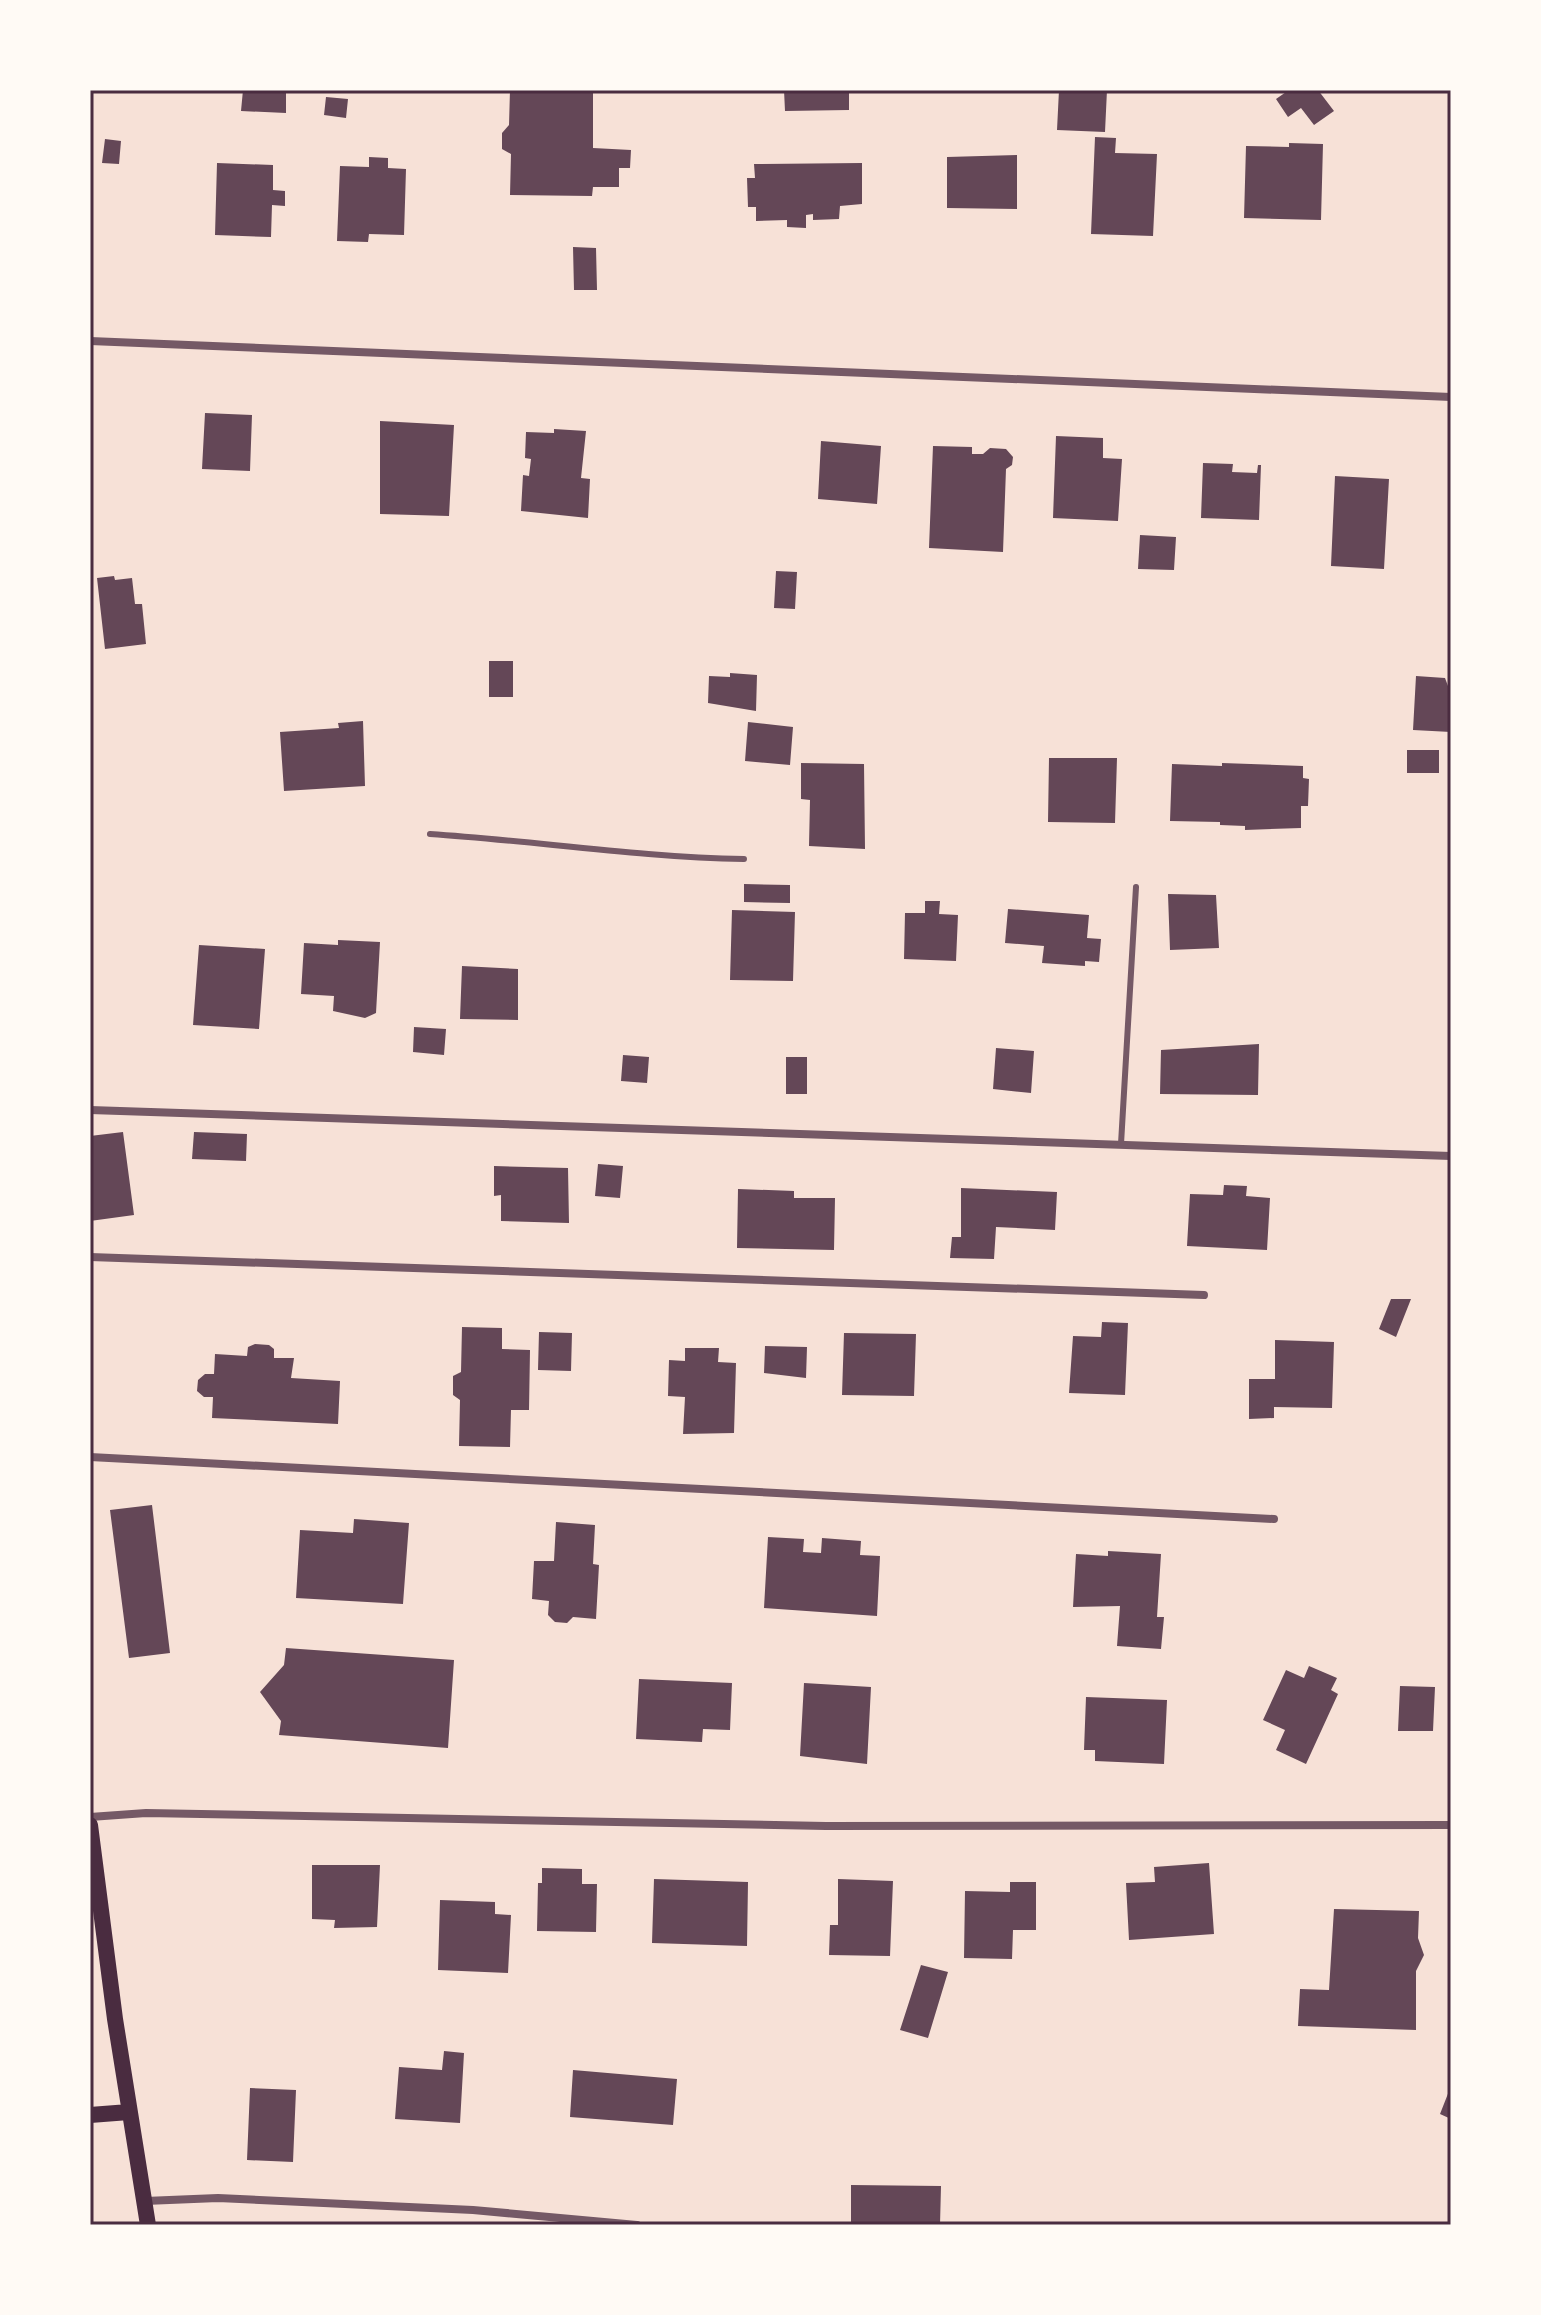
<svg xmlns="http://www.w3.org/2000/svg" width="1541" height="2315" viewBox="0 0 1541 2315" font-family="Roboto,sans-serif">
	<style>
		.building { fill: #644757 }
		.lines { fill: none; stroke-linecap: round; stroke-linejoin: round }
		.service { stroke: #755966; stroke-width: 6 }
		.minor { stroke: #755966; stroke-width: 8 }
		.secondary { stroke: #4a2c40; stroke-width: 16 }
		.neatline { fill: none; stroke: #4a2c40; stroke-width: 3 }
	</style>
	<rect width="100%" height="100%" fill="#f7e1d7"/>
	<path class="building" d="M 243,90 L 286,90 L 286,113 L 241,111 Z
		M 510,90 L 593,90 L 593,148 L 631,150 L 630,168 L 619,168 L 619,187 L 593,187 L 592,196 L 510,195 L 511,154 L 502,149 L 502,133 L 509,125 Z
		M 784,90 L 849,90 L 849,110 L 785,111 Z
		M 1059,90 L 1107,90 L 1105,132 L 1057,130 Z
		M 1289,90 L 1318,90 L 1334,111 L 1314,125 L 1301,108 L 1288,117 L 1276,99 Z
		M 326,97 L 348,99 L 346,118 L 324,115 Z
		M 1095,137 L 1116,138 L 1115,153 L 1157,154 L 1153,236 L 1091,234 Z
		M 105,139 L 121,141 L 119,164 L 102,163 Z
		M 1289,143 L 1323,144 L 1321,220 L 1244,218 L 1246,146 L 1289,147 Z
		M 1017,155 L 1017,209 L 947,208 L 947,157 Z
		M 369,157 L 388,158 L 388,168 L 406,169 L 404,235 L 369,234 L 368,242 L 337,241 L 340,166 L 369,167 Z
		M 217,163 L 273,165 L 273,190 L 285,191 L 285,206 L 272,205 L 271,237 L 215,235 Z
		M 862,163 L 862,204 L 840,206 L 839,219 L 813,220 L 813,214 L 806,215 L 806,228 L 787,227 L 787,220 L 756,221 L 756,207 L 748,207 L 747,178 L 755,178 L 754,164 Z
		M 573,247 L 596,248 L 597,290 L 574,290 Z
		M 205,413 L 252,415 L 250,471 L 202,469 Z
		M 380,421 L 454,425 L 449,516 L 380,514 Z
		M 554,429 L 586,431 L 581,478 L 590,479 L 588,518 L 521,511 L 523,475 L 529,476 L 531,459 L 525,458 L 526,432 L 554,433 Z
		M 1056,436 L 1103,438 L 1103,458 L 1122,459 L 1118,521 L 1053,518 Z
		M 821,441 L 881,446 L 877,504 L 818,499 Z
		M 933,446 L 972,447 L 972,454 L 983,454 L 990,448 L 1006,449 L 1013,457 L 1012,465 L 1006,469 L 1003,552 L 929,548 Z
		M 1203,463 L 1233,464 L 1232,472 L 1257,473 L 1258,465 L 1261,465 L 1259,520 L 1201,518 Z
		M 1335,476 L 1389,479 L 1384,569 L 1331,566 Z
		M 1140,535 L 1176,537 L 1174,570 L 1138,569 Z
		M 776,571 L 797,572 L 795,609 L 774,608 Z
		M 114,576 L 115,580 L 132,578 L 135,604 L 142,604 L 146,644 L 105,649 L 97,578 Z
		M 489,661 L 513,661 L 513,697 L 489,697 Z
		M 730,673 L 757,675 L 756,711 L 708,703 L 709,676 L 730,677 Z
		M 1416,676 L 1445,678 L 1451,694 L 1451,732 L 1413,730 Z
		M 363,721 L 365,786 L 284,791 L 280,732 L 339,728 L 338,723 Z
		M 748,722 L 793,727 L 790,765 L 745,761 Z
		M 1407,750 L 1439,750 L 1439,773 L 1407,773 Z
		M 1049,758 L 1117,758 L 1115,823 L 1048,822 Z
		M 801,763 L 864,764 L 865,849 L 809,846 L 810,800 L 801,799 Z
		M 1222,763 L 1303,766 L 1303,778 L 1309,779 L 1308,806 L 1301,806 L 1301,828 L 1245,830 L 1245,826 L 1220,825 L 1220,822 L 1170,821 L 1172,764 L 1222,766 Z
		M 744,884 L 790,885 L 790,903 L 744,902 Z
		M 1168,894 L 1216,895 L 1219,948 L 1170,950 Z
		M 925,901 L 940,901 L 939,914 L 958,915 L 956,961 L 904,959 L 905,913 L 925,913 Z
		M 1008,909 L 1089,915 L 1087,938 L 1101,939 L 1099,962 L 1085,961 L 1085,966 L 1042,963 L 1044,946 L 1005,943 Z
		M 732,910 L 795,912 L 793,981 L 730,980 Z
		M 338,940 L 380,942 L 376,1013 L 365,1018 L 333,1011 L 334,996 L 301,994 L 304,943 L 338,945 Z
		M 199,945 L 265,949 L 259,1029 L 193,1025 Z
		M 462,966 L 518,969 L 518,1020 L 460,1019 Z
		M 414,1027 L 446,1029 L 444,1055 L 413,1052 Z
		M 1259,1044 L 1258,1095 L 1160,1094 L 1161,1050 Z
		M 996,1048 L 1034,1051 L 1031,1093 L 993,1089 Z
		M 623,1055 L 649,1057 L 647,1083 L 621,1081 Z
		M 786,1057 L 807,1057 L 807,1094 L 786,1094 Z
		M 123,1132 L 134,1215 L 90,1221 L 90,1136 Z
		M 194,1132 L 247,1134 L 246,1161 L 192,1159 Z
		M 598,1164 L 623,1166 L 620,1198 L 595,1196 Z
		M 494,1166 L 568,1168 L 569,1223 L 501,1221 L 501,1195 L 494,1196 Z
		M 1224,1185 L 1247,1186 L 1246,1196 L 1270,1198 L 1267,1250 L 1187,1246 L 1190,1194 L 1223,1195 Z
		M 961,1188 L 1057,1192 L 1055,1230 L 996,1227 L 994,1259 L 950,1258 L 952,1237 L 961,1237 Z
		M 738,1189 L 794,1191 L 794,1198 L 835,1198 L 834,1250 L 737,1248 Z
		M 1391,1299 L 1411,1299 L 1396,1337 L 1379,1329 Z
		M 1102,1322 L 1128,1323 L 1125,1395 L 1069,1393 L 1073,1336 L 1101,1337 Z
		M 462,1327 L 502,1328 L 502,1349 L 530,1350 L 529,1410 L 511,1410 L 510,1447 L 459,1446 L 460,1400 L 453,1395 L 453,1376 L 461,1372 Z
		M 539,1332 L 572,1333 L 571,1371 L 538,1370 Z
		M 844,1333 L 916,1334 L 914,1396 L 842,1395 Z
		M 1275,1340 L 1334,1342 L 1332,1408 L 1274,1407 L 1274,1418 L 1249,1419 L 1249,1379 L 1275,1379 Z
		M 255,1344 L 269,1345 L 274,1349 L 274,1358 L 294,1358 L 291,1378 L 340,1381 L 338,1424 L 212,1418 L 213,1397 L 204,1397 L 197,1391 L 198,1380 L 205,1374 L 214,1374 L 215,1354 L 247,1356 L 248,1347 Z
		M 765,1346 L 807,1347 L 806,1378 L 764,1373 Z
		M 685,1348 L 719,1348 L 718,1362 L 736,1363 L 734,1433 L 683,1434 L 685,1397 L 668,1396 L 669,1360 L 685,1361 Z
		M 152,1505 L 170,1653 L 129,1658 L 110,1510 Z
		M 354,1519 L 409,1523 L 403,1604 L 296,1598 L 300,1530 L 353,1533 Z
		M 556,1522 L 595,1525 L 593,1564 L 599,1565 L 596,1619 L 573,1617 L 567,1623 L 555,1622 L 548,1615 L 549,1601 L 532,1599 L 534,1561 L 554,1561 Z
		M 768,1537 L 804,1539 L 803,1552 L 821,1553 L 822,1538 L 861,1541 L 860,1555 L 880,1556 L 877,1616 L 764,1608 Z
		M 1108,1551 L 1161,1554 L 1157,1617 L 1164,1617 L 1161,1649 L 1117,1646 L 1120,1606 L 1073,1607 L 1076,1554 L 1108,1556 Z
		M 286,1648 L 454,1660 L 448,1748 L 279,1735 L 281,1721 L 260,1692 L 284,1665 Z
		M 1309,1666 L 1337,1678 L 1331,1690 L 1338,1694 L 1306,1764 L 1276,1750 L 1285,1730 L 1263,1720 L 1286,1670 L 1304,1678 Z
		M 639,1679 L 732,1683 L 730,1730 L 703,1729 L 702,1742 L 636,1739 Z
		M 804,1683 L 871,1687 L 867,1764 L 800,1756 Z
		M 1400,1686 L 1435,1687 L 1433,1731 L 1398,1731 Z
		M 1086,1697 L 1167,1700 L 1164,1764 L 1095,1761 L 1095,1750 L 1084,1750 Z
		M 1209,1863 L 1214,1934 L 1129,1940 L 1126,1883 L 1155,1882 L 1154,1867 Z
		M 312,1865 L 380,1865 L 377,1927 L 334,1928 L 335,1920 L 312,1919 Z
		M 542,1868 L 582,1869 L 582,1884 L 597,1884 L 596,1932 L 537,1931 L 538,1883 L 542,1883 Z
		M 654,1879 L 748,1882 L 747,1946 L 652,1943 Z
		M 838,1879 L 893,1881 L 890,1956 L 829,1955 L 830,1925 L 838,1925 Z
		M 1010,1882 L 1036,1882 L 1036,1930 L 1013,1930 L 1012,1959 L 964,1958 L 965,1891 L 1010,1892 Z
		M 440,1900 L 495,1902 L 495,1914 L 511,1915 L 508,1973 L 438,1970 Z
		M 1334,1909 L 1419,1911 L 1418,1938 L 1424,1955 L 1416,1971 L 1416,2030 L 1298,2026 L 1300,1989 L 1329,1990 Z
		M 921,1965 L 948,1972 L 928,2038 L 900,2030 Z
		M 444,2051 L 464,2053 L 460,2123 L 395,2119 L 399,2067 L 442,2070 Z
		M 573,2070 L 677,2079 L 673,2125 L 570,2117 Z
		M 1451,2086 L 1451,2119 L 1440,2114 Z
		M 250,2088 L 296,2090 L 293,2162 L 247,2160 Z
		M 851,2185 L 941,2186 L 940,2225 L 851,2225 Z"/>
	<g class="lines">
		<path class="service" d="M 430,834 C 535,841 639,857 744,859
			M 1121,1144 L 1136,887"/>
		<path class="minor" d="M 90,341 L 1451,397
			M 90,1110 L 1451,1156
			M 90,1257 L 1204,1295
			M 90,1457 L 1274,1519
			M 90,1817 L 146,1813 L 826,1826 L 1451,1825
			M 145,2201 L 218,2198 L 473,2210 L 637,2225"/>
		<path class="secondary" d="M 90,1825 L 115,2019 L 148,2225
			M 90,2115 L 129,2112"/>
	</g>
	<rect width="1541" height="2315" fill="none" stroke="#fffaf5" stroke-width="184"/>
	<rect x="92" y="92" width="1357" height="2131" class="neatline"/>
</svg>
